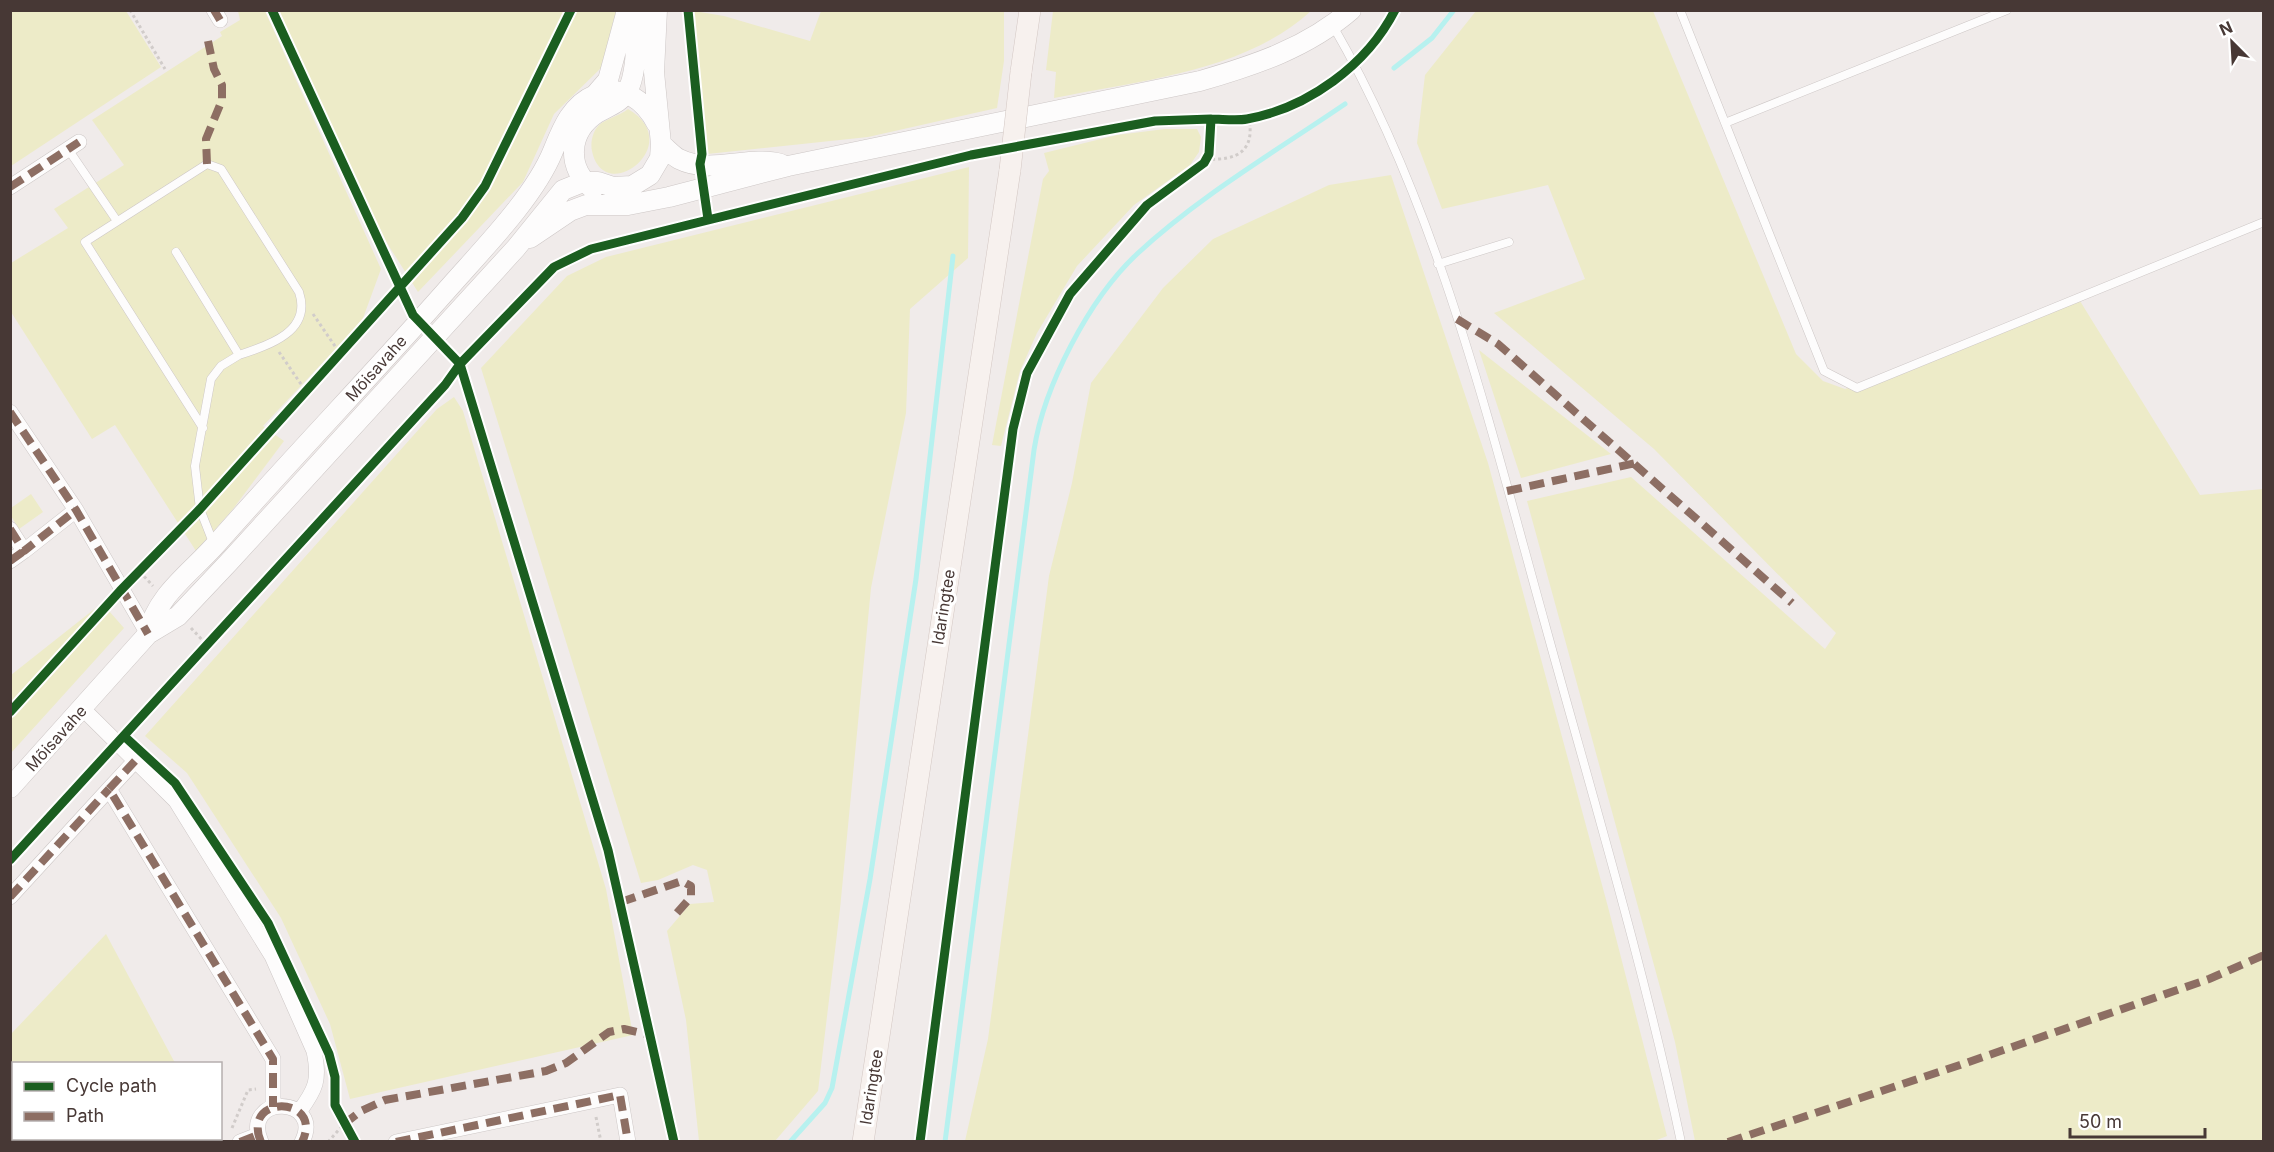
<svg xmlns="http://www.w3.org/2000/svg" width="2274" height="1152" viewBox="0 0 2274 1152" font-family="Inter,sans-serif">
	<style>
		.green { fill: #edebc8 }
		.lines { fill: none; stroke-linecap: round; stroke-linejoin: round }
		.stream { stroke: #b7f1ef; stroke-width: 5 }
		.service-casing { stroke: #cdc7c6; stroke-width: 9 }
		.minor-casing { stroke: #cdc7c6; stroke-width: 16 }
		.tertiary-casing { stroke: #cdc7c6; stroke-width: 21 }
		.secondary-casing { stroke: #d3c7c3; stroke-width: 22 }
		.path { stroke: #d1ccca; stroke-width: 3; stroke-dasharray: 3 3; stroke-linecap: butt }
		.service { stroke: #fdfcfc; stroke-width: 8 }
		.minor { stroke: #fdfcfc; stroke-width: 15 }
		.tertiary { stroke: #fdfcfc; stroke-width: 20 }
		.secondary { stroke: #f7f1ee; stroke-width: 21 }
		.secondary-bridge-casing { stroke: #d3c7c3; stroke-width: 22; stroke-linecap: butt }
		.secondary-bridge { stroke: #f7f1ee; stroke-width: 21 }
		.quiet { stroke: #8d6e63; stroke-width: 8; stroke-dasharray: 15 8; stroke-linecap: butt }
		.cycleway-casing { stroke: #fff; stroke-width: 13 }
		.cycleway { stroke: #1b5e20; stroke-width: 9 }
		.labels { text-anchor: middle; stroke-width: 6; stroke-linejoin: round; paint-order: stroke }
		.street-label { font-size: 16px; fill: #473835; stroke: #fff }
	</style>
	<rect width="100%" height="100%" fill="#f0ebea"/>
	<path class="green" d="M 11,10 L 126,11 L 161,67 L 11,166 Z
		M 238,11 L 265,11 L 381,269 L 362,321 L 263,426 L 284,441 L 233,509 L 196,551 L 115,425 L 92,439 L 11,312 L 11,263 L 68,228 L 54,209 L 124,165 L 92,120 L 222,36 L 220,32 L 240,20 Z
		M 275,11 L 616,11 L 601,68 L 554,114 L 523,182 L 418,292 L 378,229 Z
		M 694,11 L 724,16 L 810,41 L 821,11 L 1004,11 L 1004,61 L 997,108 L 868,137 L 707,154 Z
		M 1053,11 L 1053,10 L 1311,11 C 1244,72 1140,80 1054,98 L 1056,72 L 1046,70 Z
		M 1476,11 L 1653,11 L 1796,354 L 1823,381 L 1845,389 L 2080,301 L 2200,495 L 2263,489 L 2263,1141 L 1695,1141 L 1675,1042 L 1527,501 L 1631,477 L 1825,649 L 1836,633 L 1654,449 L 1494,313 L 1585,279 L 1548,185 L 1442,209 L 1417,143 L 1425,75 Z
		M 628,109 C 688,144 604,208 592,151 C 590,142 593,131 599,125 C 608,118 619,116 628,109 Z
		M 1165,129 L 1197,129 L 1201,137 L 1199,152 L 1190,165 L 1134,205 L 1077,266 L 1037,333 L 1020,371 L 1001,446 L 992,445 L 1043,179 L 1049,171 L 1044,153 L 1117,135 Z
		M 969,167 L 968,258 L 910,309 L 906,413 L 871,588 L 840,909 L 818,1091 L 775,1141 L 699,1141 L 686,1020 L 667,931 L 690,904 L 714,902 L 707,870 L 693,865 L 658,880 L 641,883 L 481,368 L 567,276 L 606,257 Z
		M 1391,175 L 1488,463 L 1608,907 L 1667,1136 L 1652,1142 L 965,1141 L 988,1039 L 1049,576 L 1072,483 L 1091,383 L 1163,288 L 1213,239 L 1329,185 Z
		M 1479,350 L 1611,454 L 1521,478 Z
		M 454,397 L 463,411 L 606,889 L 633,1035 L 350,1099 L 330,1024 L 281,918 L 187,773 L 145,736 L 437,409 Z
		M 31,494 L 43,512 L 19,529 L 11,516 L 11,508 Z
		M 102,603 L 124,628 L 11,753 L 11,675 Z
		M 106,934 L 175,1063 L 14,1064 L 14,1138 L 146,1139 L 128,1142 L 11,1141 L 11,1034 Z"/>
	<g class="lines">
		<path class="stream" d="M 1394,68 L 1432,38 L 1454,10
			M 790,1142 L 825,1103 L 832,1088 L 870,879 L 916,579 L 953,256
			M 945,1142 L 1034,450 C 1044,386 1089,299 1137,254 C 1198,197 1276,151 1345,104"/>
		<g class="service-casing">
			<path id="service" d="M 1680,10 L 1824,371 L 1857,388 L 2264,222
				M 1333,26 C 1438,207 1489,423 1545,624 C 1592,795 1644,967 1681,1142
				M 1725,123 L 2007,10
				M 68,149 L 117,221
				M 176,252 L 239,355 L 221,366 L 211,379 L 195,466 L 200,509 L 214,545
				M 1438,264 L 1509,242
				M 203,428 L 85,242 L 207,164 L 221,169 L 299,292 C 312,331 270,345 239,355"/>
		</g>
		<g class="minor-casing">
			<path id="minor" d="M 214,10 L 220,20
				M 10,187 L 79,142
				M 10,412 L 76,510 L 148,634
				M 10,529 L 24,551 L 76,510
				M 10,561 L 24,551
				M 83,709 L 176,801 L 272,956 L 314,1051 C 320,1080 316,1089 299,1112
				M 135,761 L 109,789 L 273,1059 L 273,1107
				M 10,897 L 109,789
				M 240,1142 L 258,1135
				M 261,1142 C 240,1093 325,1096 302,1142
				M 396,1142 L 620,1095 L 628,1142"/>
		</g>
		<g class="tertiary-casing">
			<path id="tertiary" d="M 595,95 L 608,80 L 627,10
				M 661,144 C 667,149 673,156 679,159 C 711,175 749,155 781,164
				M 593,189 C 566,168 568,132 597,113 C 607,107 620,103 627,92 C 638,73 636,33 638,10
				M 530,238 L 570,211 L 586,205 L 628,205 L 669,197 L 788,166 L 1200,81 C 1255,65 1307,48 1351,10
				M 148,634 C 157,594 192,572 218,542 C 293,457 371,376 446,291 C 480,252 534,198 553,151 C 562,129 571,105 595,95 C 623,83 645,101 657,124
				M 10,788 L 148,634 L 178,616 L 229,562 L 516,248 L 563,190 L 583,182 L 598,182 L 613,187 L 632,186 L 650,175 L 660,158 L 661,144 L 654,72 L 657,10"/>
		</g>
		<g class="secondary-casing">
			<path id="secondary" d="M 1021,72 L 1030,10
				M 863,1142 L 1010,170"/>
		</g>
		<path class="path" d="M 130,10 L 165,69
			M 1206,159 C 1237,161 1255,151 1249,119
			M 313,314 L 339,352
			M 279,352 L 305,390
			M 140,572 L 153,586
			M 191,628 L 207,645
			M 596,1117 L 601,1142
			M 232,1128 L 248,1090 L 256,1089
			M 328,1142 L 344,1124"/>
		<use href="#service" class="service"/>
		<use href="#minor" class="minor"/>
		<use href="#tertiary" class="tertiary"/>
		<use href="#secondary" class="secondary"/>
		<g class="secondary-bridge-casing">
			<path id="secondary-bridge" d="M 1010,170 L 1021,72"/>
		</g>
		<use href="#secondary-bridge" class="secondary-bridge"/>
		<path class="quiet" d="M 214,10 L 220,20
			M 207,164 L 206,139 L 222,100 L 222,85 L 214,69 L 208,41
			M 10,187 L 79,142
			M 1457,319 L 1498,344 L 1792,603
			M 10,412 L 76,510 L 148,634
			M 1507,491 L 1636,463
			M 10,529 L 24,551 L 76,510
			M 10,561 L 24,551
			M 135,761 L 109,789 L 273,1059 L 273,1107
			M 10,897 L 109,789
			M 621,902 L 682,881 L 691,886 L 691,897 L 676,914
			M 344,1124 L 361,1111 L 385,1100 L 546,1071 L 566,1063 L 609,1032 L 624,1029 L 650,1035
			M 240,1142 L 258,1135
			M 261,1142 C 240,1093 325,1096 302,1142
			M 396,1142 L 620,1095 L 628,1142
			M 1728,1142 L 1960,1065 L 2209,979 L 2264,955"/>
		<g class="cycleway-casing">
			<path id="cycleway" d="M 688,10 L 702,154 L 700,164 L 708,219
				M 10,712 L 120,591 L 200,509 L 462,218 L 485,186 L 571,10
				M 124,736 L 175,783 L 268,923 L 329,1054 L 335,1077 L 335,1105 L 355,1142
				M 10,860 L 445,385 L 460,364 L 413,315 L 272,10
				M 674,1142 L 608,850 L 460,364 L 554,267 L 591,249 L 971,155 L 1155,121 L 1211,119
				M 920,1142 L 1013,429 L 1027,373 L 1070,294 L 1147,205 L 1204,163 L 1209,154 L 1211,119 C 1222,119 1236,121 1247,119 C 1308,108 1367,65 1395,10"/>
		</g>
		<use href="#cycleway" class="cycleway"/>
	</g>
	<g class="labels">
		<g class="street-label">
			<text transform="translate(376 368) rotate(-48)" y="6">Mõisavahe</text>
			<text transform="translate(943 607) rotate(-81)" y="6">Idaringtee</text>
			<text transform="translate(56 738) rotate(-48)" y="6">Mõisavahe</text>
			<text transform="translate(871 1087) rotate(-81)" y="6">Idaringtee</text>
		</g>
	</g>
	<rect width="2274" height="1152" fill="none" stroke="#473835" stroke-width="24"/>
	<rect x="12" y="1062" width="210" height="78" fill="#ffffff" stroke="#b5afae" stroke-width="1.5"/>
	<rect x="24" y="1082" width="30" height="9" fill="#1b5e20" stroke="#b5afae" stroke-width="1.5"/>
	<text x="66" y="1092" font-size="18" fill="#473835">Cycle path</text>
	<rect x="24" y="1112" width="30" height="9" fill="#8d6e63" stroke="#b5afae" stroke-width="1.5"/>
	<text x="66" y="1122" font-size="18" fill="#473835">Path</text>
	<g transform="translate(2232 42) rotate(336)" stroke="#ffffff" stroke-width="4.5" paint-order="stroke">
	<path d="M0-4.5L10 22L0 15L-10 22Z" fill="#473835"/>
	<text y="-9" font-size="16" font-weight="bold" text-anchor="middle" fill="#473835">N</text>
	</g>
	<path d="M2070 1128v9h135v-9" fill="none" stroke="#473835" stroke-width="3"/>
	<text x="2079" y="1128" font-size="18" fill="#473835" stroke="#ffffff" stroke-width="4.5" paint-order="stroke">50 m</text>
</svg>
